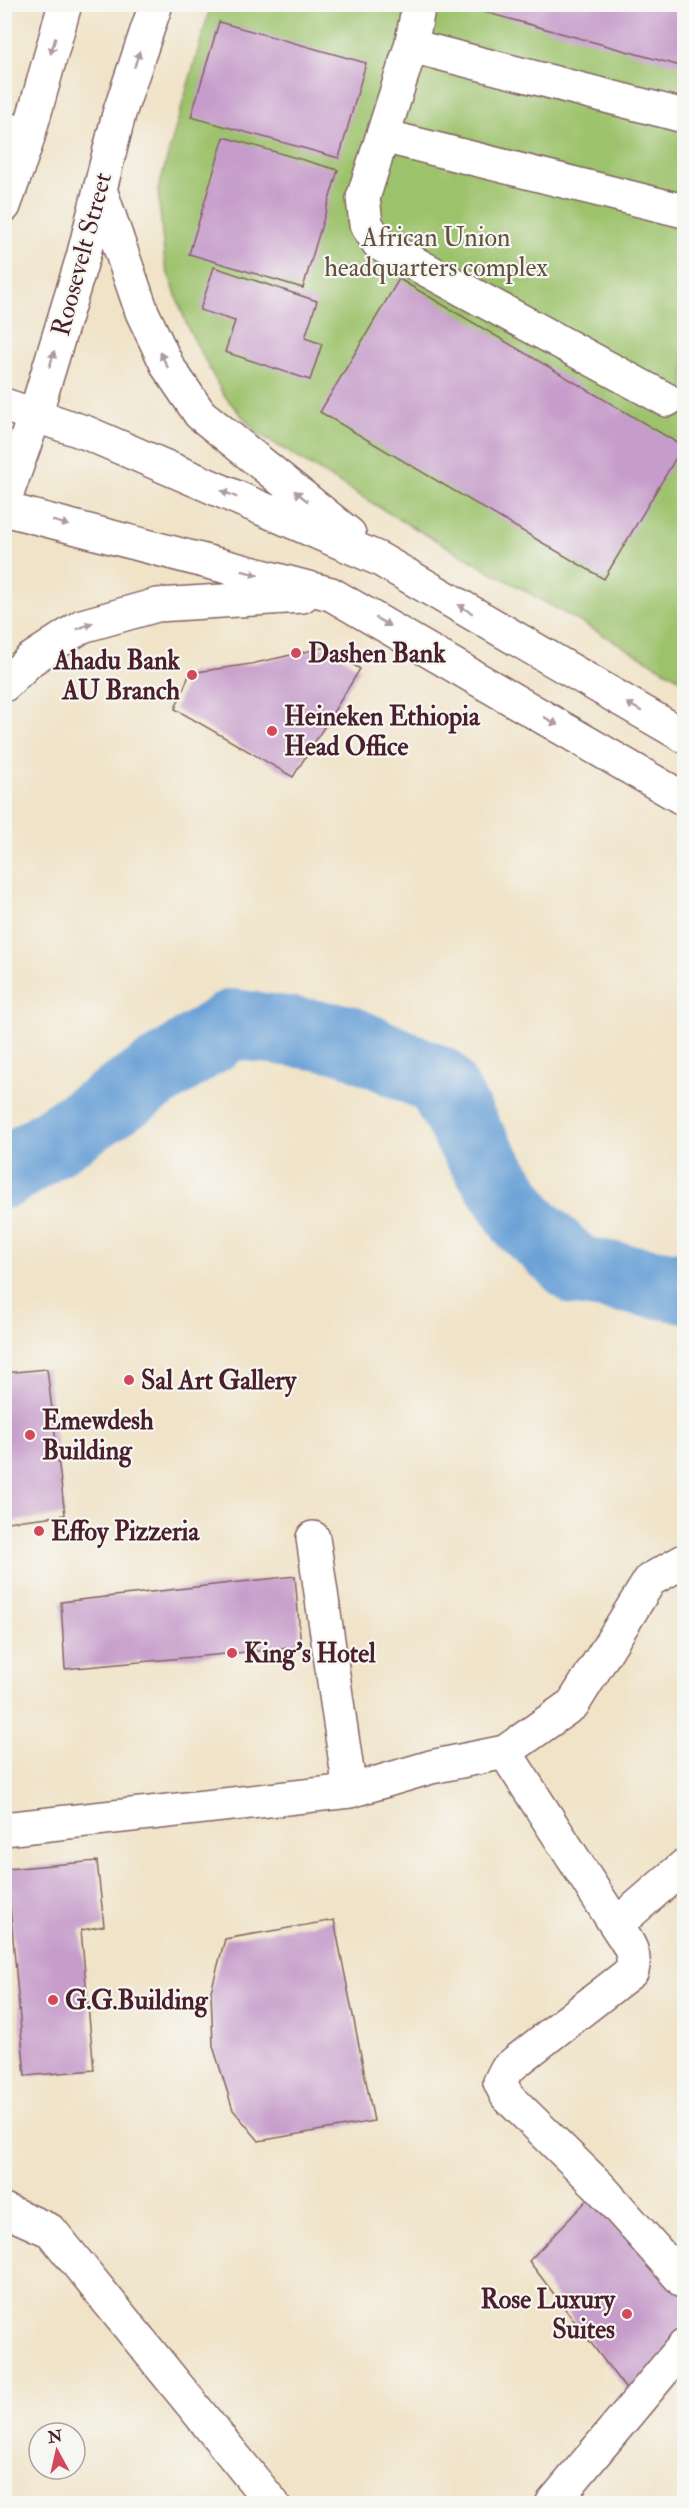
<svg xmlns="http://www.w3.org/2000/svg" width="689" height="2508" viewBox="0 0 689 2508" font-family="'IM FELL Double Pica',serif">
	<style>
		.green { fill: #9dc26c; stroke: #74704c; stroke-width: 1.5 }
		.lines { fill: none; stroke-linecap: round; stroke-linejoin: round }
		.river { stroke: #69a0d6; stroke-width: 70 }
		.building { fill: #c69cca }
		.minor-casing { stroke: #846462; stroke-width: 36 }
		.major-casing { stroke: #846462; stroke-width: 36 }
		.minor { stroke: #fff; stroke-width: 33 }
		.major { stroke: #fff; stroke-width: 33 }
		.oneway { fill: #ae9aa0 }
		.poi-dot { fill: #d1495b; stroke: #f6f6f2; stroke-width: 2 }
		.labels { text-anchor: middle; stroke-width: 4.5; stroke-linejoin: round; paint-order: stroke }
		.park-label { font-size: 26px; fill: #63503e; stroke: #f6f6f2 }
		.street-label { font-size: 26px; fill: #4a1f2b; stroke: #f6f6f2 }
		.poi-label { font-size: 26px; font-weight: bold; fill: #4a1f2b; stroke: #f6f6f2; text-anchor: start }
	</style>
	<rect width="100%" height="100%" fill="#f6f6f2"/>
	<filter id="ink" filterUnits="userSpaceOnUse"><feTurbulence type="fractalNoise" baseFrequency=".0167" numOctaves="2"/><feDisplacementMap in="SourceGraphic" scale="12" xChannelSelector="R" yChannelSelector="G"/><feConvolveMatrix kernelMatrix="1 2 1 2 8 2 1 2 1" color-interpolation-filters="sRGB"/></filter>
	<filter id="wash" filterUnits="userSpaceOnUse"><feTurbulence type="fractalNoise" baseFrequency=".008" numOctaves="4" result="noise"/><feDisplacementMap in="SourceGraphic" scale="24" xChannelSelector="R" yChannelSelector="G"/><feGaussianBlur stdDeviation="1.35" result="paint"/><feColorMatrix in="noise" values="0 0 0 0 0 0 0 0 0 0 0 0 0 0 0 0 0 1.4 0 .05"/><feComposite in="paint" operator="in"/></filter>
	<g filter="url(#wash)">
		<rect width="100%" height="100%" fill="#f0e3c7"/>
		<path class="green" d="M 211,5 L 684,5 L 684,681 L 402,521 L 257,433 L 223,394 L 188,328 L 165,265 L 158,190 Z"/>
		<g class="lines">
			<path class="river" d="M 4,1174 L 233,1024 L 345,1039 L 439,1081 L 472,1141 L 525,1223 L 578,1271 L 684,1288"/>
		</g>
		<g id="blocks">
			<path class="building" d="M 479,4 L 684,4 L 684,67 L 477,10 Z
				M 219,22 L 366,63 L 339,158 L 191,117 Z
				M 224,137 L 338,170 L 303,288 L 189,254 Z
				M 214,267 L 317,301 L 305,338 L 322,344 L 310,380 L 225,352 L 235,321 L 200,310 Z
				M 399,279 L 683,446 L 604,579 L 320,412 Z
				M 326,647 L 360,669 L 293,777 L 175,709 L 190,673 L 251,664 Z
				M 47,1369 L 65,1515 L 7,1522 L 4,1496 L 4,1373 Z
				M 295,1576 L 301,1647 L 65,1669 L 61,1602 Z
				M 97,1861 L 104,1926 L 81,1930 L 94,2070 L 25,2076 L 7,1869 Z
				M 334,1920 L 374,2121 L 259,2141 L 233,2110 L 213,2046 L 211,1991 L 225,1939 Z
				M 594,2193 L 684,2294 L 684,2335 L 631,2396 L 529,2261 Z"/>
		</g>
	</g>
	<g filter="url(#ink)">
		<use href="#blocks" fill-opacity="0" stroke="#846462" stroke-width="1.5"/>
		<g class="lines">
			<g class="minor-casing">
				<path id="minor" d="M 419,4 L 411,46 L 363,198 L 366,224 L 379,244 L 667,400
					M 411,46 L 684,116
					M 4,128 L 28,136
					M 383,136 L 684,211
					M 313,1538 L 350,1791
					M 505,1752 L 616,1925
					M 4,1829 L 350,1791 L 431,1767 L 505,1752 L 573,1704 L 650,1580 L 684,1561
					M 684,1866 L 616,1925 C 626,1941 637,1951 632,1971 L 518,2060 L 506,2070 L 500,2082 L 507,2096 L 600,2187 L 684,2282
					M 4,2210 L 51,2231 L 273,2504
					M 552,2504 L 684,2346"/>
			</g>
			<g class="major-casing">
				<path id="major" d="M 100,189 L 142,312 L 168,367 L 200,414 L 349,534
					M 4,206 L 26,144 L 65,4
					M 4,405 L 87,433 L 379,559 L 684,736
					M 4,502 L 35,415 L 83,257 L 119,114 L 156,4
					M 4,509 L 331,594 L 684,799
					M 4,685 L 30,660 L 82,626 L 157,605 L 302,596"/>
			</g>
			<use href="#minor" class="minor"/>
			<use href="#major" class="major"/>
		</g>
		<defs><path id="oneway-solid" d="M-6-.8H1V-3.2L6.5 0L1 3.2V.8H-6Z" transform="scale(1.5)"/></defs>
		<g class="oneway">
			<use href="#oneway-solid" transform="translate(53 46) rotate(107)"/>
			<use href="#oneway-solid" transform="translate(137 59) rotate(-72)"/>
			<use href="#oneway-solid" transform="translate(52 359) rotate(-73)"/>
			<use href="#oneway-solid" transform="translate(164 360) rotate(-116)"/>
			<use href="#oneway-solid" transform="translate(229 494) rotate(-157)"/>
			<use href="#oneway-solid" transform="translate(301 496) rotate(-141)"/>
			<use href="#oneway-solid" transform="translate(61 523) rotate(15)"/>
			<use href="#oneway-solid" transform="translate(250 573) rotate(15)"/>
			<use href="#oneway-solid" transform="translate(465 609) rotate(-150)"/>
			<use href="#oneway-solid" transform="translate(383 622) rotate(30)"/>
			<use href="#oneway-solid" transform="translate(85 626) rotate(-23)"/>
			<use href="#oneway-solid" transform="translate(634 707) rotate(-150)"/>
			<use href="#oneway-solid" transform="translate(551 721) rotate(30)"/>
		</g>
	</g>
	<g class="poi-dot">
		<circle cx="296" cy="653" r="6"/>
		<circle cx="192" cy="675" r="6"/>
		<circle cx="272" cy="731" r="6"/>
		<circle cx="129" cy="1380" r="6"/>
		<circle cx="30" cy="1435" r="6"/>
		<circle cx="39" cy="1531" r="6"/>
		<circle cx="232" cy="1653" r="6"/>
		<circle cx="53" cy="2000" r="6"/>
		<circle cx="627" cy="2314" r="6"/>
	</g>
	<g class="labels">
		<g class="park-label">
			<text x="436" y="246">African Union<tspan x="436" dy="30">headquarters complex</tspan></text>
		</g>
		<g class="street-label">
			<text transform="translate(81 254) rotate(-75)" y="9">Roosevelt Street</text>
		</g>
		<g class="poi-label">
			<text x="308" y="662">Dashen Bank</text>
			<text x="180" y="669" text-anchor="end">Ahadu Bank<tspan x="180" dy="30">AU Branch</tspan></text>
			<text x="284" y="725">Heineken Ethiopia<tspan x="284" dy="30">Head Office</tspan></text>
			<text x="141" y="1389">Sal Art Gallery</text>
			<text x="42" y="1429">Emewdesh<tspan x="42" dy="30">Building</tspan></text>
			<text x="51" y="1540">Effoy Pizzeria</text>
			<text x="244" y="1662">King's Hotel</text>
			<text x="65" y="2009">G.G.Building</text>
			<text x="615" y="2308" text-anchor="end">Rose Luxury<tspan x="615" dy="30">Suites</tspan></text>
		</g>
	</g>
	<rect width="689" height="2508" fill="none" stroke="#f6f6f2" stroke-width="24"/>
	<g transform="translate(57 2451) rotate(352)"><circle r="28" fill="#f6f6f2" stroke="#b1a0a2" stroke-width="1.5"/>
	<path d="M0-4.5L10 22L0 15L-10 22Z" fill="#d1495b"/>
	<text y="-9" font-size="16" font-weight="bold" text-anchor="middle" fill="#4a1f2b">N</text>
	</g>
</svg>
